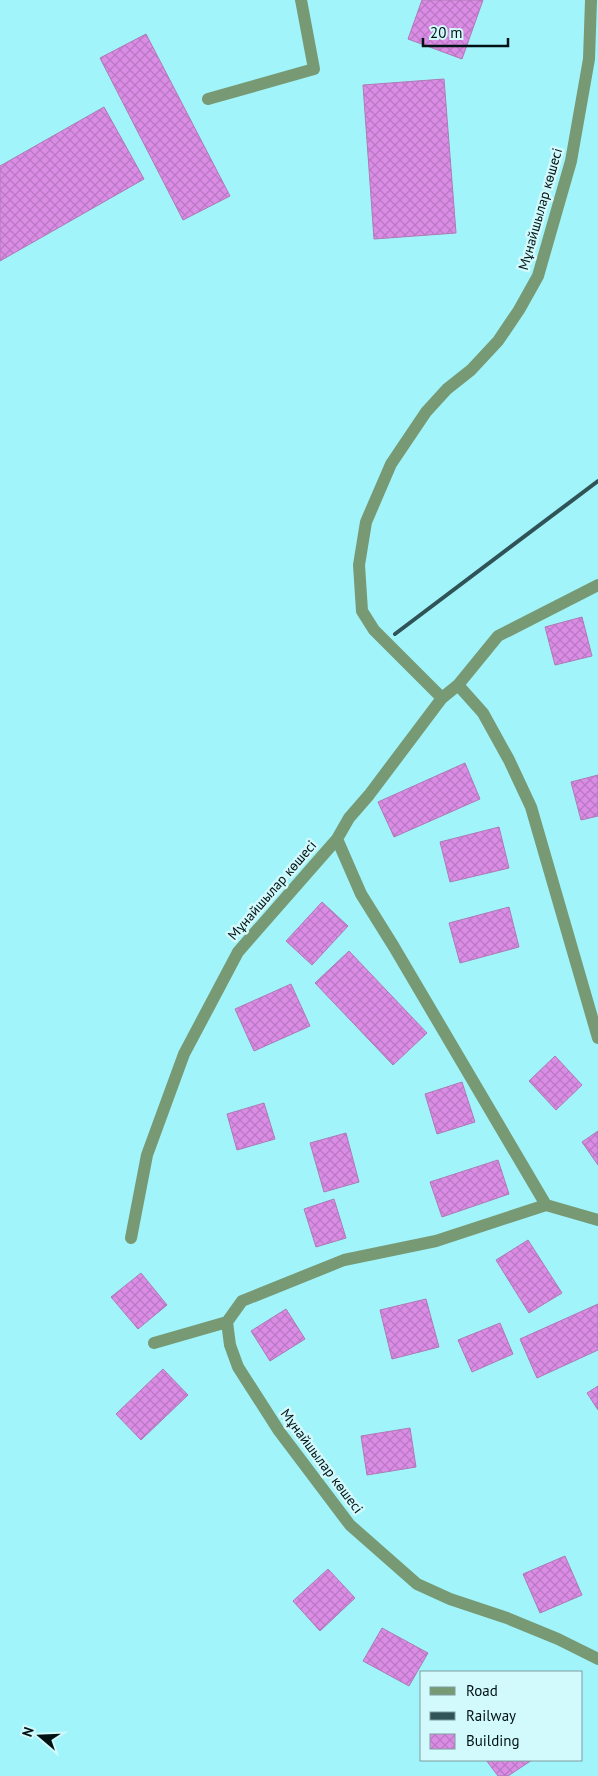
<svg xmlns="http://www.w3.org/2000/svg" width="598" height="1776" viewBox="0 0 598 1776" font-family="'PT Sans',sans-serif">
	<style>
		.building { fill: url(#building-cross-hatch); stroke: #ad7bb4 }
		.lines { fill: none; stroke-linecap: round; stroke-linejoin: round }
		.lane { stroke: #779a74; stroke-width: 12 }
		.street { stroke: #779a74; stroke-width: 12 }
		.rail { stroke: #2f5357; stroke-width: 4 }
		.labels { text-anchor: middle; stroke-width: 5; stroke-linejoin: round; paint-order: stroke }
		.street-label { font-size: 14px; fill: #001214; stroke: #d2f9fc }
	</style>
	<defs>
		<pattern id="building-cross-hatch" width="8" height="8" patternUnits="userSpaceOnUse" patternTransform="scale(1.25)"><rect width="8" height="8" fill="#db8ce5"/><path d="M0 0l8 8M0 8l8-8" fill="none" stroke="#ba78c4"/></pattern>
	</defs>
	<rect width="100%" height="100%" fill="#a2f4fb"/>
	<path class="building" d="M 422,0 L 483,0 L 462,59 L 408,39 Z
		M 146,34 L 230,196 L 183,220 L 100,58 Z
		M 444,79 L 456,233 L 374,239 L 363,85 Z
		M 104,107 L 144,179 L 0,261 L 0,166 Z
		M 582,617 L 592,656 L 555,665 L 545,627 Z
		M 465,763 L 480,799 L 394,837 L 378,802 Z
		M 598,775 L 598,816 L 581,820 L 571,782 Z
		M 499,827 L 509,868 L 450,882 L 440,842 Z
		M 322,902 L 348,926 L 312,965 L 286,941 Z
		M 509,907 L 519,947 L 460,963 L 449,923 Z
		M 349,951 L 427,1033 L 393,1065 L 315,983 Z
		M 291,984 L 310,1026 L 254,1051 L 235,1009 Z
		M 555,1056 L 582,1085 L 556,1110 L 529,1081 Z
		M 462,1082 L 475,1122 L 437,1134 L 425,1094 Z
		M 264,1103 L 275,1139 L 237,1150 L 227,1114 Z
		M 598,1131 L 598,1165 L 582,1142 Z
		M 346,1133 L 359,1182 L 324,1192 L 310,1143 Z
		M 498,1160 L 509,1194 L 442,1217 L 430,1182 Z
		M 334,1199 L 346,1238 L 316,1247 L 304,1209 Z
		M 528,1240 L 562,1293 L 529,1313 L 496,1260 Z
		M 141,1273 L 167,1305 L 138,1329 L 111,1297 Z
		M 426,1299 L 439,1347 L 392,1359 L 380,1310 Z
		M 598,1304 L 598,1350 L 537,1378 L 520,1339 Z
		M 286,1309 L 305,1339 L 270,1361 L 251,1331 Z
		M 500,1323 L 513,1354 L 472,1372 L 458,1340 Z
		M 163,1369 L 188,1395 L 141,1440 L 116,1414 Z
		M 598,1386 L 598,1410 L 587,1393 Z
		M 410,1428 L 416,1467 L 367,1475 L 361,1436 Z
		M 565,1556 L 582,1595 L 540,1613 L 523,1574 Z
		M 328,1569 L 355,1598 L 320,1631 L 293,1601 Z
		M 382,1628 L 428,1653 L 409,1686 L 363,1661 Z
		M 486,1760 L 532,1760 L 508,1776 L 498,1776 Z"/>
	<g class="lines">
		<path class="lane" d="M 208,99 L 314,69 L 301,0"/>
		<path class="street" d="M 458,685 L 483,713 L 509,760 L 531,807 L 598,1038
			M 442,698 L 374,630 L 362,611 L 359,565 L 366,522 L 391,464 L 426,412 L 447,389 L 471,370 L 498,341 L 519,310 L 538,276 L 571,161 L 589,59 L 591,0
			M 337,839 L 361,894 L 394,947 L 546,1205
			M 131,1238 L 147,1155 L 184,1054 L 238,952 L 337,839 L 349,818 L 369,795 L 442,698 L 458,685 L 498,636 L 598,585
			M 227,1322 L 242,1301 L 344,1260 L 436,1241 L 546,1205 L 598,1220
			M 154,1343 L 227,1322 L 230,1345 L 238,1367 L 279,1431 L 350,1525 L 417,1584 L 450,1599 L 507,1618 L 558,1639 L 598,1659"/>
		<path class="rail" d="M 395,634 L 598,481"/>
	</g>
	<g class="labels">
		<g class="street-label">
			<text transform="translate(540 209) rotate(-74)" y="5">Мұнайшылар көшесі</text>
			<text transform="translate(272 890) rotate(-49)" y="5">Мұнайшылар көшесі</text>
			<text transform="translate(322 1461) rotate(53)" y="5">Мұнайшылар көшесі</text>
		</g>
	</g>
	<rect x="420" y="1671" width="162" height="90" fill="#d2f9fc" stroke="#7e9d9f"/>
	<rect x="430" y="1687" width="25" height="8" fill="#779a74" stroke="#7e9d9f"/>
	<text x="466" y="1696" font-size="15" fill="#001214">Road</text>
	<rect x="430" y="1712" width="25" height="8" fill="#2f5357" stroke="#7e9d9f"/>
	<text x="466" y="1721" font-size="15" fill="#001214">Railway</text>
	<rect x="430" y="1734" width="25" height="15" fill="url(#building-cross-hatch)" stroke="#7e9d9f"/>
	<text x="466" y="1746" font-size="15" fill="#001214">Building</text>
	<g transform="translate(40 1736) rotate(289)" stroke="#d2f9fc" stroke-width="4" paint-order="stroke">
	<path d="M0-4L9 19L0 12L-9 19Z" fill="#001214"/>
	<text y="-8" font-size="14" font-weight="bold" text-anchor="middle" fill="#001214">N</text>
	</g>
	<path d="M423 38v8h85v-8" fill="none" stroke="#001214" stroke-width="2.5"/>
	<text x="430" y="38" font-size="15" fill="#001214" stroke="#d2f9fc" stroke-width="4" paint-order="stroke">20 m</text>
</svg>
